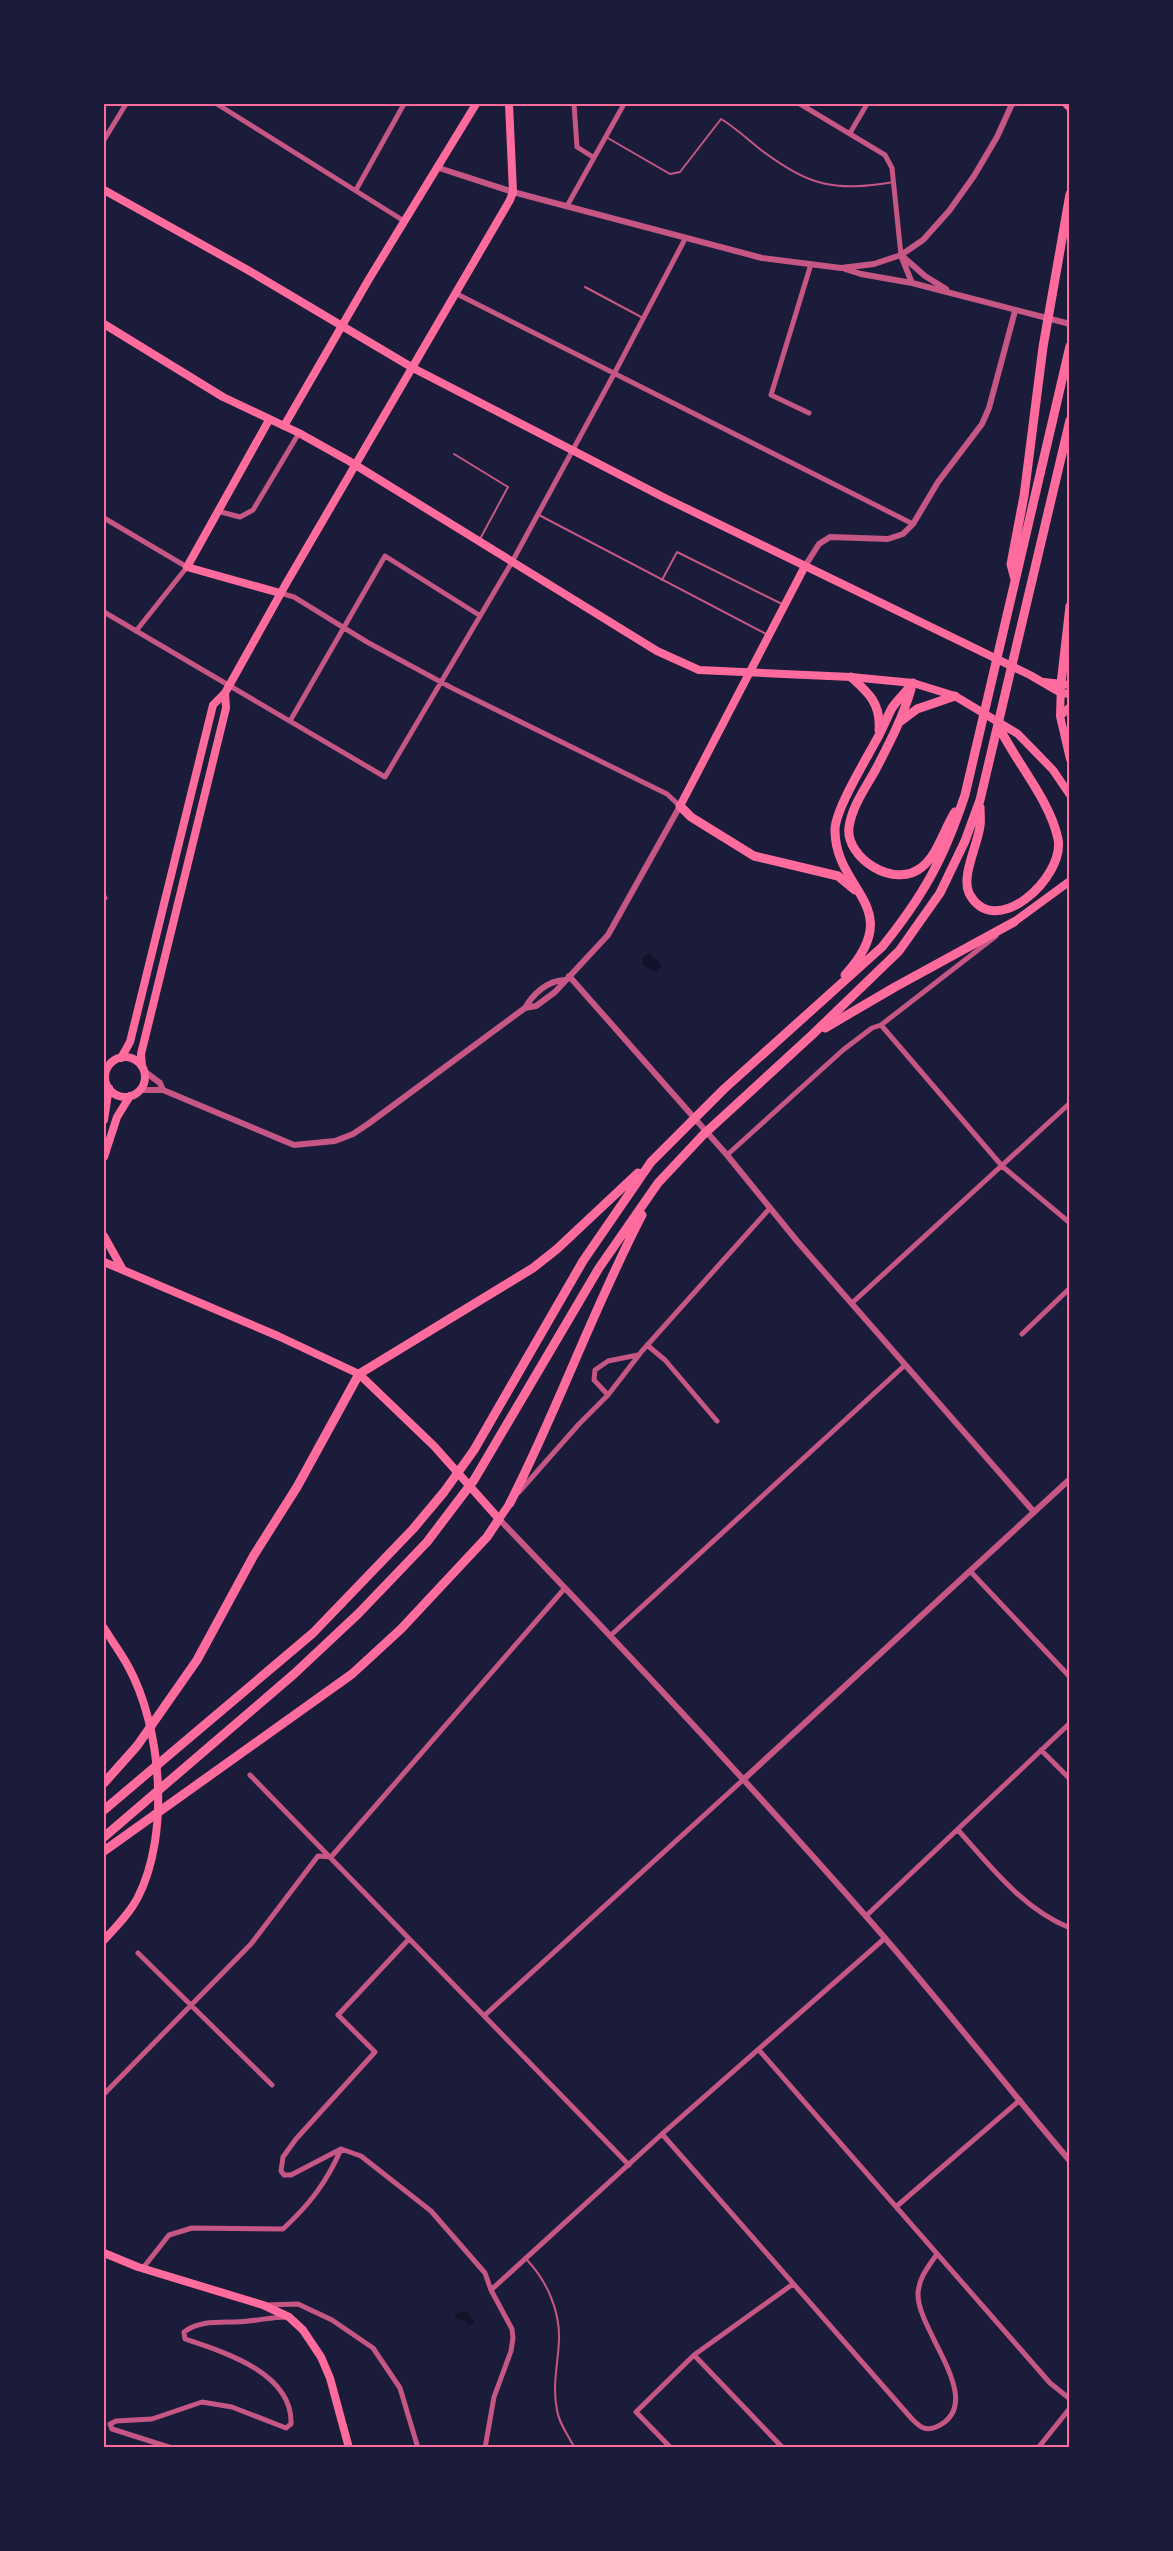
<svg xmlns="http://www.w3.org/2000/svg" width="1173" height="2551" viewBox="0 0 1173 2551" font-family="'IBM Plex Sans',sans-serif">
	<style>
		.water { fill: #12122b }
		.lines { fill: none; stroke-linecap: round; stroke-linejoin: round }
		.service { stroke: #c65784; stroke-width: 2 }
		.minor { stroke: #c65784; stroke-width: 5 }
		.tertiary { stroke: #c65784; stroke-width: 6 }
		.secondary { stroke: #ff6b9d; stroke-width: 8 }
		.primary { stroke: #ff6b9d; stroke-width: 8 }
		.motorway { stroke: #ff6b9d; stroke-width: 9 }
		.neatline { fill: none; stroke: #ff6b9d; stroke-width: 2 }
	</style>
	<rect width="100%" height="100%" fill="#1b1b3a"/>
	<path class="water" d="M 650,953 L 661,965 L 657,972 L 652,971 L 642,964 L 643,957 Z
		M 459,2312 L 467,2312 L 474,2320 L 473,2324 L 469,2325 L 464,2320 L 456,2319 L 455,2315 Z"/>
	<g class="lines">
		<path class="service" d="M 606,137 L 670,174 L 680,172 L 721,119 C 735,127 748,140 761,150 C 810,186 833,192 894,182
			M 585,287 L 643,318
			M 454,454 L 508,487 L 480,539
			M 537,514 L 766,634
			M 662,580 L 677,552 L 782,604
			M 527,2260 C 547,2281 560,2311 559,2340 C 558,2364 552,2386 557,2410 C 559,2423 568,2436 575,2448"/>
		<path class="minor" d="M 217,104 L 404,221
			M 574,104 L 577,147 L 593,157
			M 800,104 L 885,155 L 892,168 L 901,255
			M 850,133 L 867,104
			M 104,140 L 126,104
			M 356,190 L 404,104
			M 567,206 L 624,104
			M 455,293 L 913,524
			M 809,413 L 771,395 L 811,264
			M 217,511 L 240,517 L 253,510 L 299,433
			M 104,518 L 187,567 L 136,631
			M 280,593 L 294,597 L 367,642 L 452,688 L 667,794 L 680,806
			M 104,612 L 385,777 L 512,562 L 614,374 L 685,239
			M 290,721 L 385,556 L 479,615
			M 104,896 L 105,898
			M 881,1025 L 1002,1166 L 1070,1223
			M 104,1067 L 107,1069
			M 727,1155 L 843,1050 L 872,1028 L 881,1025 L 996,936
			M 852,1303 L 1070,1103
			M 1022,1334 L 1070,1288
			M 647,1345 L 665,1360 L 717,1421
			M 608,1395 L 594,1380 L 595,1370 L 608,1361 L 638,1355
			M 519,1492 L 579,1424 L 608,1395 L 642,1351 L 770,1208
			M 970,1571 L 1070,1677
			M 610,1636 L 905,1365
			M 1041,1750 L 1070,1779
			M 250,1775 L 629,2165
			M 958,1830 C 991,1867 1023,1909 1070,1928
			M 866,1916 L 1070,1723
			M 409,1939 L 338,2015 L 375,2052 L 296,2139 L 283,2157 L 281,2171 L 284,2175 L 291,2175 L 341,2149 L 361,2156 L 431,2211 L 485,2273 L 491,2290 L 512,2329 L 513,2338 L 511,2351 L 494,2397 L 485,2448
			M 138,1953 L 272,2085
			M 485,2015 L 744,1779
			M 759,2050 L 1050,2383 L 1070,2399
			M 104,2094 L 251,1944 L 318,1856 L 331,1857 L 565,1588
			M 662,2134 L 912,2419 C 919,2426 925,2432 936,2427 C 989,2404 918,2332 918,2295 C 918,2279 928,2267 937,2254
			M 897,2206 L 1020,2100
			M 143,2268 L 169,2235 L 192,2228 L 283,2229 C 309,2205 327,2182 341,2149
			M 491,2290 L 662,2134 L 884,1939
			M 265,2305 L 298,2304 L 332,2320 L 373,2348 L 400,2388 L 418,2448
			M 694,2355 L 783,2448
			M 172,2448 L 112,2429 L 110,2424 L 116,2421 L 152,2419 L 202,2402 L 232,2407 L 286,2428 L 291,2424 C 293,2373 224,2352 185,2339 L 184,2332 C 202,2318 227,2324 248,2321 C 261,2320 273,2317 286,2317
			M 671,2448 L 636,2412 L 694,2355 L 793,2284
			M 1038,2448 L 1070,2408"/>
		<path class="tertiary" d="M 439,168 L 513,192 L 762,258 L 841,268 L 874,264 L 901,255 L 923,240 L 949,211 L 974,176 L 997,137 L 1012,104
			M 901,255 L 925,276 L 946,289
			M 902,258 L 912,283
			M 845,269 L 861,274 L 912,283 L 1070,324
			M 805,566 L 819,544 L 830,537 L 888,539 L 903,534 L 913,524 L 938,482 L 982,424 L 989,408 L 1015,311
			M 569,976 L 727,1155 L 797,1241 L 1034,1512
			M 525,1008 L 536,1006 L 555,992 L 608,935 L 680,806
			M 144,1071 L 160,1083 L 163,1090
			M 140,1090 L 163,1090 L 294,1145 L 335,1141 L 353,1134 L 368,1124 L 525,1008 C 533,994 547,981 564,980
			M 499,1519 C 623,1648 745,1779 864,1914 C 935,1994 1000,2079 1070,2161
			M 744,1779 L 1070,1479"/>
		<path class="secondary" d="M 104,190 L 246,269 L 413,368 L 663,497 L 1030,675 L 1061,693 L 1070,694
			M 1044,682 L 1070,685
			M 680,806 L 805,566
			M 104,1628 C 112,1641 121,1653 128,1666 C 162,1728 170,1834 138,1897 C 130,1913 116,1927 104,1940
			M 104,2253 L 138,2267 L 263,2305 L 289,2317 L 303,2330 L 321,2357 L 330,2378 L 349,2448"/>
		<path class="primary" d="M 104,324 L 223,397 L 299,433 L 349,461 L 657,651 L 699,670 L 851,677 L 913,683 L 955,696 L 1018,734 L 1053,770 L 1070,795
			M 269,420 L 187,567 L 280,593
			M 284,426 L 369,279 L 476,104
			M 1061,684 L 1060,716 L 1070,759
			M 1060,716 L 1070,707
			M 1014,922 L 1070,881
			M105 1077a20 20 0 1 1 40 0a20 20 0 1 1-40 0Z
			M 121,1058 L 130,1042 L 213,705 L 225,693 L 287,582 L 510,200 L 513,192 L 509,104
			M 142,1066 L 141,1054 L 226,708 L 225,693
			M 104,1120 L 109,1088
			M 104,1157 L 117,1117 L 130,1096
			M 104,1236 L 123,1270
			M 104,1262 L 278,1336 L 359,1374 L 434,1446 L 499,1519 L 510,1503"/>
		<path class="motorway" d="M 1067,104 L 1070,107
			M 1015,579 L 1011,564 L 1024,496 L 1043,347 L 1070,194
			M 851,677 C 869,693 881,704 879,730
			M 1061,684 L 1070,606
			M 911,689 C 903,717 890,742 876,769 C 866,787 852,806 849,827 C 845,858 895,890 922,867 C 938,854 944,829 955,812
			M 901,721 L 917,709 L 955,696
			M 680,806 L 691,817 L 754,856 L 838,876 L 855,890
			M 980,807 C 980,813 981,820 980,826 C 978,844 961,876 969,893 C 994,942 1065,878 1058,839 C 1050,800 1015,761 998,725
			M 845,975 C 908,906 834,891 835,829 C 836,808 867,758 878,737 C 883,728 887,717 892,708 C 898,699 906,692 913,683
			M 825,1028 L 895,987 L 1014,922
			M 510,1503 C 558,1409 593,1309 642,1215
			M 104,1783 L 137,1746 L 197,1660 L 254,1555 L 297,1487 L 359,1374 L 533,1268 L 557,1249 L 638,1173
			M 104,1810 L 313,1633 L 413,1529 L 444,1492 L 474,1450 L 583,1261 L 651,1162 L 724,1089 L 882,947 C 924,895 944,858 965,795 L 1070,346
			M 104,1837 L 294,1674 L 359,1613 L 427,1542 L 474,1480 L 599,1268 L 658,1183 L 703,1135 L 812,1035 L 899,951 L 940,893 L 965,841 L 980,800 L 1070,420
			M 104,1851 L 352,1674 L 401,1629 L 487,1537 L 499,1519"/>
	</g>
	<rect width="1173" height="2551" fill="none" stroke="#1b1b3a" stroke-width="210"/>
	<rect x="105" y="105" width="963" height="2341" class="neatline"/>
</svg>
